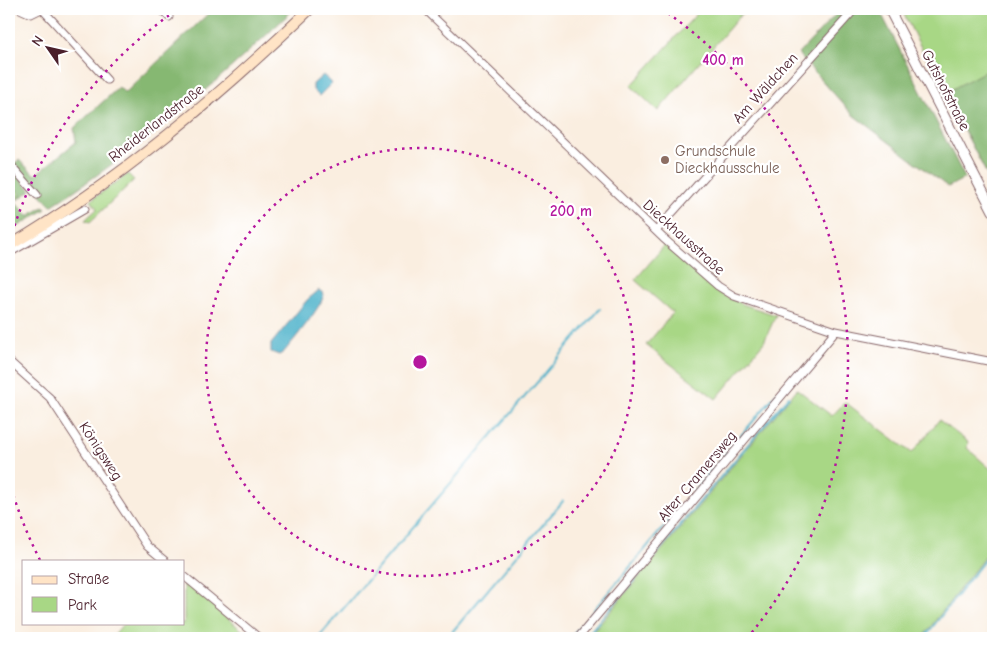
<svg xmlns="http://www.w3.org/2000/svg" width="1002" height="647" viewBox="0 0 1002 647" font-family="'Comic Neue',sans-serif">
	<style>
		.green { fill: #a8d785; stroke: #797b58 }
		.forest { fill: #86b872; stroke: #686c4e }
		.water { fill: #4ab0c9; stroke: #4a687a }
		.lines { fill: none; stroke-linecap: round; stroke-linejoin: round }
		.stream { stroke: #4ab0c9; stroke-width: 2 }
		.minor-casing { stroke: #88676a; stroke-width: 9 }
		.tertiary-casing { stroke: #88676a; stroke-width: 11 }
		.secondary-casing { stroke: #88676a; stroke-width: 12 }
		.minor { stroke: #fff; stroke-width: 7 }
		.tertiary { stroke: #fff; stroke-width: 9 }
		.secondary { stroke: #ffe4c6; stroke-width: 10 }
		.ring { fill: none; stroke: #b5179e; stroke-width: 2.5; stroke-dasharray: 2.5 5 }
		.education-dot { fill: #8d6e63; stroke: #fff; stroke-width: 2 }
		.labels { text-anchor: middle; stroke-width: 4.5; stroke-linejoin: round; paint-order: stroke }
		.street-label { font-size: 15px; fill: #4a1f2b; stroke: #fff }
		.education-label { font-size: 15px; fill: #785e54; stroke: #fff; text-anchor: start }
		.centre { fill: #b5179e; stroke: #fff; stroke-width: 2.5 }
		.ring-label { font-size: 15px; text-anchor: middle; font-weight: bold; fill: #b5179e; stroke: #fff; stroke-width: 4.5; stroke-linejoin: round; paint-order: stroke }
	</style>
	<rect width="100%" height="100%" fill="#fff"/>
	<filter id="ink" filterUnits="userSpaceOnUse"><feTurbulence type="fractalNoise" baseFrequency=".02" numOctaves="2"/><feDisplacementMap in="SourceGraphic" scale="10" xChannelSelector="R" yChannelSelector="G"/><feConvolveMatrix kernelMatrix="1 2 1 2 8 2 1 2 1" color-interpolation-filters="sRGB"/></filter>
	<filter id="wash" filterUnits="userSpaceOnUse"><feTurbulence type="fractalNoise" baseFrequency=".0096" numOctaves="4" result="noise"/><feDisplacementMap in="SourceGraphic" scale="20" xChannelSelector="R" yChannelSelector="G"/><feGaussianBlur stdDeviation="1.12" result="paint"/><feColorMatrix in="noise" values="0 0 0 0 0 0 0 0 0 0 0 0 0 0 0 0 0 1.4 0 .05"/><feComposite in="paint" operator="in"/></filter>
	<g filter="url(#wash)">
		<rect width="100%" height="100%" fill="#faeee0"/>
		<path class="green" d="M 701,9 L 743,9 L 744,11 L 658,111 L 631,86 Z
			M 901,9 L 993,9 L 993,186 Z
			M 128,174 L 134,180 L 90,222 L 85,220 L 97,209 L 91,200 Z
			M 10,183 L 21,194 L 9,208 L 9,183 Z
			M 665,245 L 719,293 L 745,305 L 776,315 L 764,342 L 716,399 L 646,345 L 673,313 L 635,280 Z
			M 797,389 L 832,416 L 845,402 L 912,453 L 939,420 L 968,442 L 967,448 L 993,471 L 993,546 L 922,638 L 588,638 Z
			M 184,581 L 251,638 L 111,638 L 124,623 L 184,623 Z"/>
		<path class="forest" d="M 213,9 L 294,9 C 219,81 139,150 51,206 L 14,164 L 19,160 L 35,175 L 76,142 L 74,128 L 119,87 L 125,93 Z
			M 841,9 L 879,9 L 965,178 L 948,187 L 853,115 L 798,54 Z
			M 993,67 L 993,186 L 945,93 Z
			M 11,168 L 31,190 L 18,200 L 21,194 L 9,183 Z
			M 16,202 L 28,216 L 43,207 L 46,209 L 9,232 L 9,208 Z"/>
		<path class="water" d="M 323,75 L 332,83 L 319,96 L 313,90 L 313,84 Z
			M 319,290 L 324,294 C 323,305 293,341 284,352 L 279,355 L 271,352 L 271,344 L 307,300 Z"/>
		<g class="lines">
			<path class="stream" d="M 318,638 L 600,309
				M 447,638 L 563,501
				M 570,638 L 777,393
				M 585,638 L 789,396
				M 924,638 L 993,549"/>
		</g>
	</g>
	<g filter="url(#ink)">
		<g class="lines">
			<g class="minor-casing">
				<path id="minor" d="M 20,9 L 31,14 L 41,9
					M 42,9 L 107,80
					M 161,9 L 169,17
					M 425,9 L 663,238 L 718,286 L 734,296 L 836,331 L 993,362
					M 9,163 L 37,195
					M 656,231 L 855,9
					M 9,253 L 85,209
					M 9,361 L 50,398 L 147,546 L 165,561
					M 184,576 L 259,638
					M 578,638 L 836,331"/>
			</g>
			<g class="tertiary-casing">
				<path id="tertiary" d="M 889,9 L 993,211"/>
			</g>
			<g class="secondary-casing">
				<path id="secondary" d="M 9,246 C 119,181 218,97 310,9"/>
			</g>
			<use href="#minor" class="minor"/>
			<use href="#tertiary" class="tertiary"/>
			<use href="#secondary" class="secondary"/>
		</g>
	</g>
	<g class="ring">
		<circle cx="420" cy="362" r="214"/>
		<path d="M40 560A428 428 0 0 1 10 484M10 240A428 428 0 0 1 178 9M662 9A428 428 0 0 1 748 637"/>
	</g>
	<circle class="education-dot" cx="665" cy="160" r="5"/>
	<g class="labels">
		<g class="street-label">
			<text transform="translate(765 88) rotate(-48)" y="5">Am Wäldchen</text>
			<text transform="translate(946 90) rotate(63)" y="5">Gutshofstraße</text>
			<text transform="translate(156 123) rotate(-38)" y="5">Rheiderlandstraße</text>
			<text transform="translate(684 237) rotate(42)" y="5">Dieckhausstraße</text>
			<text transform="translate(101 451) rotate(57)" y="5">Königsweg</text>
			<text transform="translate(697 476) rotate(-50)" y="5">Alter Cramersweg</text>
		</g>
		<g class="education-label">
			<text x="675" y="156">Grundschule<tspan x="675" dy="17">Dieckhausschule</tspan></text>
		</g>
	</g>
	<circle cx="420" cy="362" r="8" class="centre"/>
	<g class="ring-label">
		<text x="723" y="65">400 m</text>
		<text x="571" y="216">200 m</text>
	</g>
	<rect width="1002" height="647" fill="none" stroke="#fff" stroke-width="30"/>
	<rect x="22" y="560" width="162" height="65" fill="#ffffff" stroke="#b7a5aa"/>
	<rect x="32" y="576" width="25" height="8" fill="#ffe4c6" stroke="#b7a5aa"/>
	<text x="68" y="584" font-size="15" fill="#4a1f2b">Straße</text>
	<rect x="32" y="597" width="25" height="15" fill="#a8d785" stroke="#b7a5aa"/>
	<text x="68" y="610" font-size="15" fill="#4a1f2b">Park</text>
	<g transform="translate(48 48) rotate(304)" stroke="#ffffff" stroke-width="4" paint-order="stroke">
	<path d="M0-4L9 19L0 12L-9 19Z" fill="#4a1f2b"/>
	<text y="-8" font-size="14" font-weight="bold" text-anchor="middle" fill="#4a1f2b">N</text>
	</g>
</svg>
